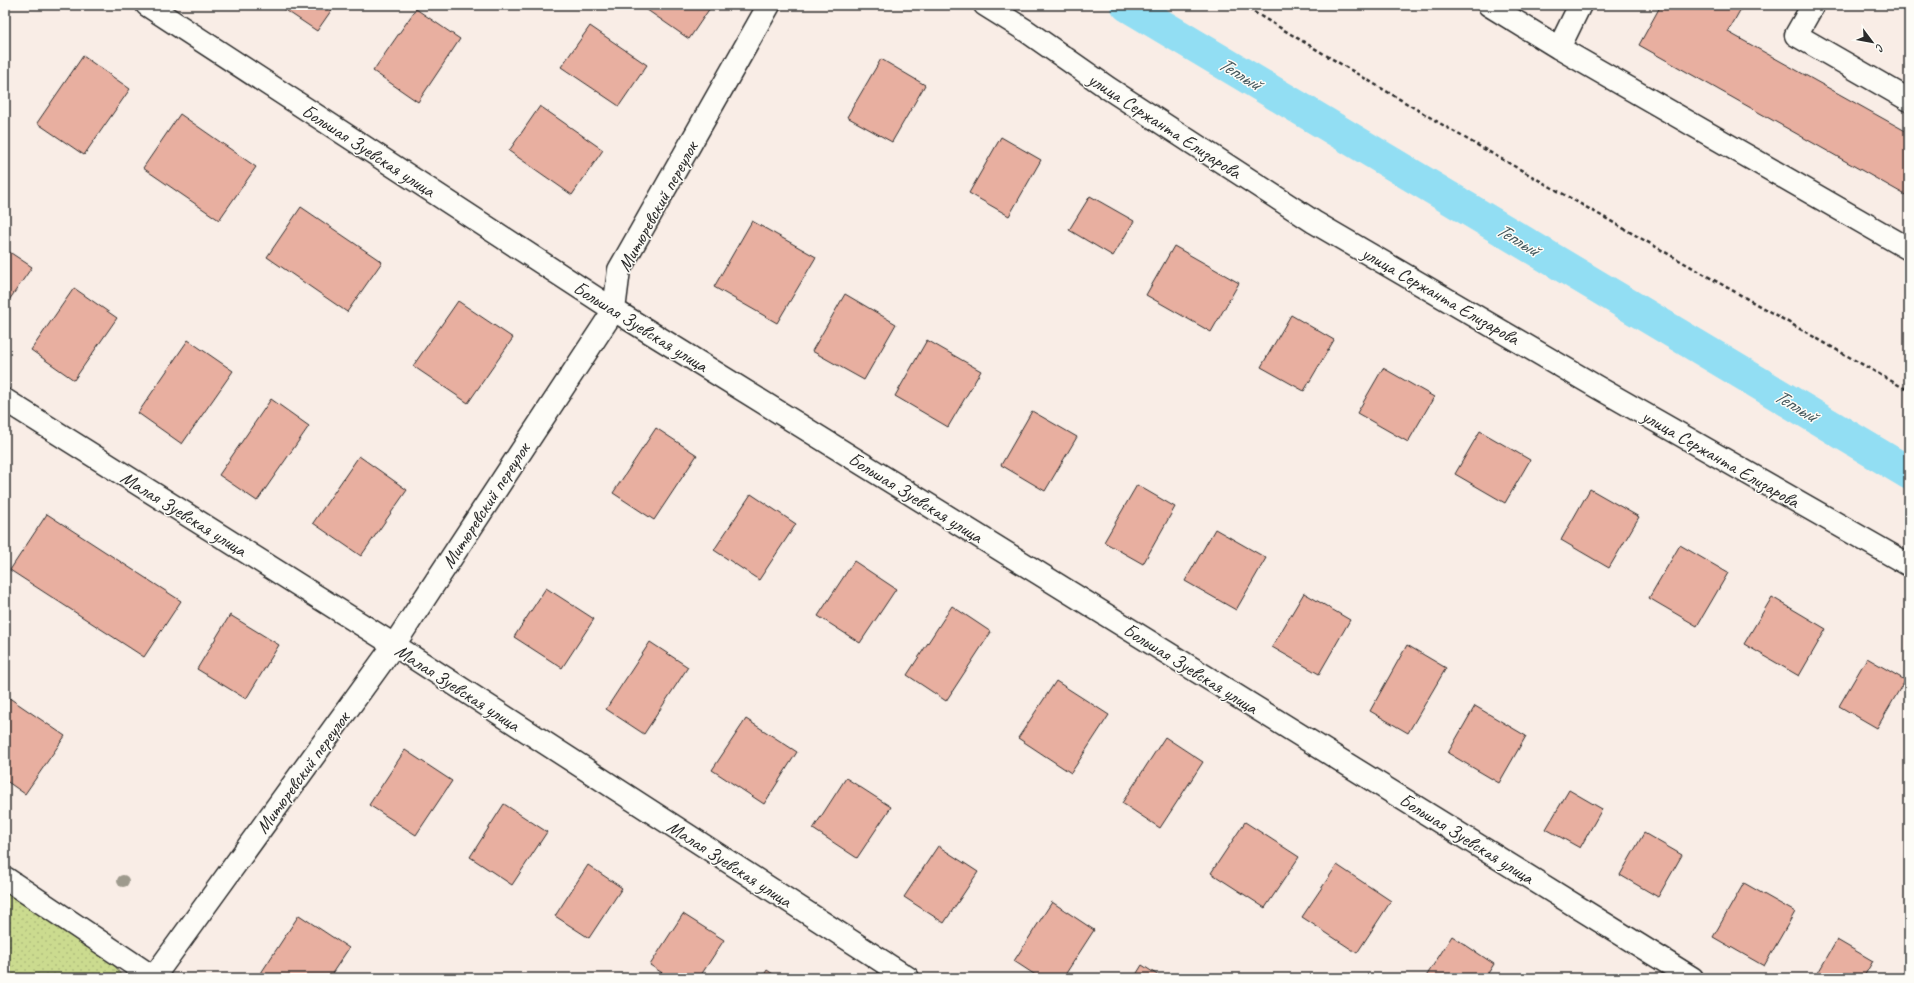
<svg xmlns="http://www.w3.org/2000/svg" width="1914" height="983" viewBox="0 0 1914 983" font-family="Caveat,sans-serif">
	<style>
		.grass { fill: url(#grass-dots); stroke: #7b835d }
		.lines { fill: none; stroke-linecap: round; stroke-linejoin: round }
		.canal { stroke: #92def3; stroke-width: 33 }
		.building { fill: #e8afa0; stroke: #2b2b2b }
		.minor-casing { stroke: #2b2b2b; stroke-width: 25 }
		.path { stroke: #2b2b2b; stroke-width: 2.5; stroke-dasharray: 4 3; stroke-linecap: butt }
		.minor { stroke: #fdfcf7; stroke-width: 22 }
		.tree { fill: #9e9a8d }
		.labels { text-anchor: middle; stroke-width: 3; stroke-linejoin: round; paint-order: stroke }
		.street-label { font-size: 19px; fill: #2b2b2b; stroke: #fdfcf7 }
		.water-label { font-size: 20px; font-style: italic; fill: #45585d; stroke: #fdfcf7 }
	</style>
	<defs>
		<pattern id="grass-dots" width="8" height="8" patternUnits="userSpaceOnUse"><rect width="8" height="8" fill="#cbdb8f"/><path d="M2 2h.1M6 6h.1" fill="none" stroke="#aebc7c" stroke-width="1.8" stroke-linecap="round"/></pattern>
	</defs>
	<rect width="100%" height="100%" fill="#f9ede6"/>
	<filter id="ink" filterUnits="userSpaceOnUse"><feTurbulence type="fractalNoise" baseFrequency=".025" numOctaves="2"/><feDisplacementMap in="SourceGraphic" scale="8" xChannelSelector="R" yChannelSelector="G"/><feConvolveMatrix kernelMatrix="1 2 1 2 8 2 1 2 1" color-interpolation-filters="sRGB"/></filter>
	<g filter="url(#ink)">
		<path class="grass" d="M 5,892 L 115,966 L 123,978 L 5,978 Z"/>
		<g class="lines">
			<path class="canal" d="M 1127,5 L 1909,473"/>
		</g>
		<path class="building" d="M 278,5 L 335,5 L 317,31 Z
			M 640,5 L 712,5 L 689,39 Z
			M 1661,5 L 1743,5 L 1728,32 L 1909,133 L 1909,197 L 1639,45 Z
			M 416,9 L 460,39 L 418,102 L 373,71 Z
			M 590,26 L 647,65 L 619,106 L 561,67 Z
			M 83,56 L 130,89 L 84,155 L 37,123 Z
			M 881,59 L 925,85 L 892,142 L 847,117 Z
			M 540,106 L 603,150 L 572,195 L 509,151 Z
			M 180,114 L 256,167 L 219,220 L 143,168 Z
			M 1001,137 L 1041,160 L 1009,216 L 969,193 Z
			M 1090,196 L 1134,221 L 1113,256 L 1069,230 Z
			M 301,207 L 382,262 L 347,312 L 267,257 Z
			M 752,221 L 816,257 L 777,323 L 714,287 Z
			M 1174,246 L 1239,283 L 1211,332 L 1146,295 Z
			M 5,249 L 32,267 L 5,306 Z
			M 74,288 L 117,318 L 74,380 L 31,350 Z
			M 845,294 L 896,324 L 864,380 L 812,351 Z
			M 458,301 L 513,338 L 468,403 L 413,366 Z
			M 1291,315 L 1334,340 L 1304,391 L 1261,367 Z
			M 188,340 L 233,371 L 182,444 L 138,413 Z
			M 927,340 L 981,371 L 948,427 L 895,396 Z
			M 1383,368 L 1434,397 L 1408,442 L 1357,413 Z
			M 271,399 L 309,426 L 257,501 L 219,475 Z
			M 1032,411 L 1077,437 L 1045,491 L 1001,465 Z
			M 656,428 L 697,455 L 654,520 L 613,493 Z
			M 1480,431 L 1530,460 L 1505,503 L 1455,474 Z
			M 359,456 L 407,490 L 361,556 L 313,523 Z
			M 1137,485 L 1175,507 L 1143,564 L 1104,542 Z
			M 1590,489 L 1639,517 L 1609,568 L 1561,540 Z
			M 751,494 L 796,524 L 759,580 L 714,550 Z
			M 47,514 L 181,601 L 144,657 L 10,570 Z
			M 1215,529 L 1266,558 L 1236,610 L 1185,581 Z
			M 1680,545 L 1728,573 L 1697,626 L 1649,598 Z
			M 854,561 L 896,589 L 860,643 L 818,616 Z
			M 546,588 L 594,619 L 562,668 L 514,637 Z
			M 1304,593 L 1350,620 L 1319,674 L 1272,647 Z
			M 1772,597 L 1826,629 L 1799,676 L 1744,644 Z
			M 952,606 L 991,632 L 946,701 L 907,675 Z
			M 230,615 L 279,645 L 246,699 L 197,669 Z
			M 650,642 L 688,667 L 644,734 L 606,709 Z
			M 1407,645 L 1446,668 L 1408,733 L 1370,711 Z
			M 1867,658 L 1905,680 L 1877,728 L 1839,706 Z
			M 1056,681 L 1109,715 L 1071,773 L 1018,738 Z
			M 5,695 L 65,736 L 25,794 L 5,780 Z
			M 1475,706 L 1526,736 L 1499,783 L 1448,753 Z
			M 746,719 L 797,752 L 764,804 L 712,770 Z
			M 1165,737 L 1203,762 L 1160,828 L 1122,803 Z
			M 405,750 L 452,781 L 416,835 L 369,805 Z
			M 846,778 L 891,807 L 857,858 L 813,829 Z
			M 1569,790 L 1602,809 L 1580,848 L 1546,829 Z
			M 504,804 L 547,832 L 512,885 L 470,857 Z
			M 1245,822 L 1299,857 L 1265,908 L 1211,873 Z
			M 1644,833 L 1682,855 L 1658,897 L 1620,875 Z
			M 938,846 L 978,872 L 944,923 L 904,897 Z
			M 588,865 L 622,888 L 589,938 L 555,916 Z
			M 1337,865 L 1391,901 L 1357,953 L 1302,917 Z
			M 1744,883 L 1795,912 L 1764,966 L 1713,937 Z
			M 1052,902 L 1094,930 L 1063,978 L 1040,978 L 1014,961 Z
			M 683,914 L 724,940 L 699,978 L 670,978 L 650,965 Z
			M 299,915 L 349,948 L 329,978 L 269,978 L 261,973 Z
			M 1452,936 L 1494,964 L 1485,978 L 1425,978 Z
			M 1837,940 L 1873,961 L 1863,978 L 1815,978 Z
			M 1142,965 L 1162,978 L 1134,978 Z
			M 1909,968 L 1909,978 L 1903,978 Z
			M 767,970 L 779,978 L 762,978 Z"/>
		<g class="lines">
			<g class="minor-casing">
				<path id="minor" d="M 147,5 L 614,310 L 1692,978
					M 985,5 L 1025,30 L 1108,88 L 1314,222 L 1597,387 L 1909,565
					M 1489,5 L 1559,48 L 1909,249
					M 1813,5 L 1796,35 L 1909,100
					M 1559,48 L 1580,5
					M 5,400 L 394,645 L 908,978
					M 5,878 L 154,978
					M 153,978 L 394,645 L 614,310 L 619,270 L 769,5"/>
			</g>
			<path class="path" d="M 1242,5 L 1463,137 L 1909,391"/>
			<use href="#minor" class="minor"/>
		</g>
		<circle class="tree" cx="123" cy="881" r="6"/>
	</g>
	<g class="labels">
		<g class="street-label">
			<text transform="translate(1165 125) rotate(33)" y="7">улица Сержанта Елизарова</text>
			<text transform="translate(369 150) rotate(33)" y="7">Большая Зуевская улица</text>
			<text transform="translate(657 206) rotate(-61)" y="7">Митюревский переулок</text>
			<text transform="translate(1441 295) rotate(30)" y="7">улица Сержанта Елизарова</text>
			<text transform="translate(641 326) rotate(32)" y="7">Большая Зуевская улица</text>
			<text transform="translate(1721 458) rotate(30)" y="7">улица Сержанта Елизарова</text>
			<text transform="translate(916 497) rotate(32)" y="7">Большая Зуевская улица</text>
			<text transform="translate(485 505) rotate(-57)" y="7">Митюревский переулок</text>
			<text transform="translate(184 513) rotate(32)" y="7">Малая Зуевская улица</text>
			<text transform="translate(1191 668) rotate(32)" y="7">Большая Зуевская улица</text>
			<text transform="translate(458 687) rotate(33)" y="7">Малая Зуевская улица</text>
			<text transform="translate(302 772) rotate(-54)" y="7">Митюревский переулок</text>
			<text transform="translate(1467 838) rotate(32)" y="7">Большая Зуевская улица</text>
			<text transform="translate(730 863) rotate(33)" y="7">Малая Зуевская улица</text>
		</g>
		<g class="water-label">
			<text transform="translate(1240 73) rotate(31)" y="7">Теплый</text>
			<text transform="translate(1518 239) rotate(31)" y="7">Теплый</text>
			<text transform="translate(1796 405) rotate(31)" y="7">Теплый</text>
		</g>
	</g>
	<rect width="1914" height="983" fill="none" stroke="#fdfcf7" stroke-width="20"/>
	<rect x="10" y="10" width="1894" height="963" fill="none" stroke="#2b2b2b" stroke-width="1.5" filter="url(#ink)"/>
	<g transform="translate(1872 42) rotate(122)" stroke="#fdfcf7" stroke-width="3" paint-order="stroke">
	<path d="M0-3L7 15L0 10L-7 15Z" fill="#2b2b2b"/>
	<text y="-6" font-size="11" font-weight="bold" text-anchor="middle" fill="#2b2b2b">С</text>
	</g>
</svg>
